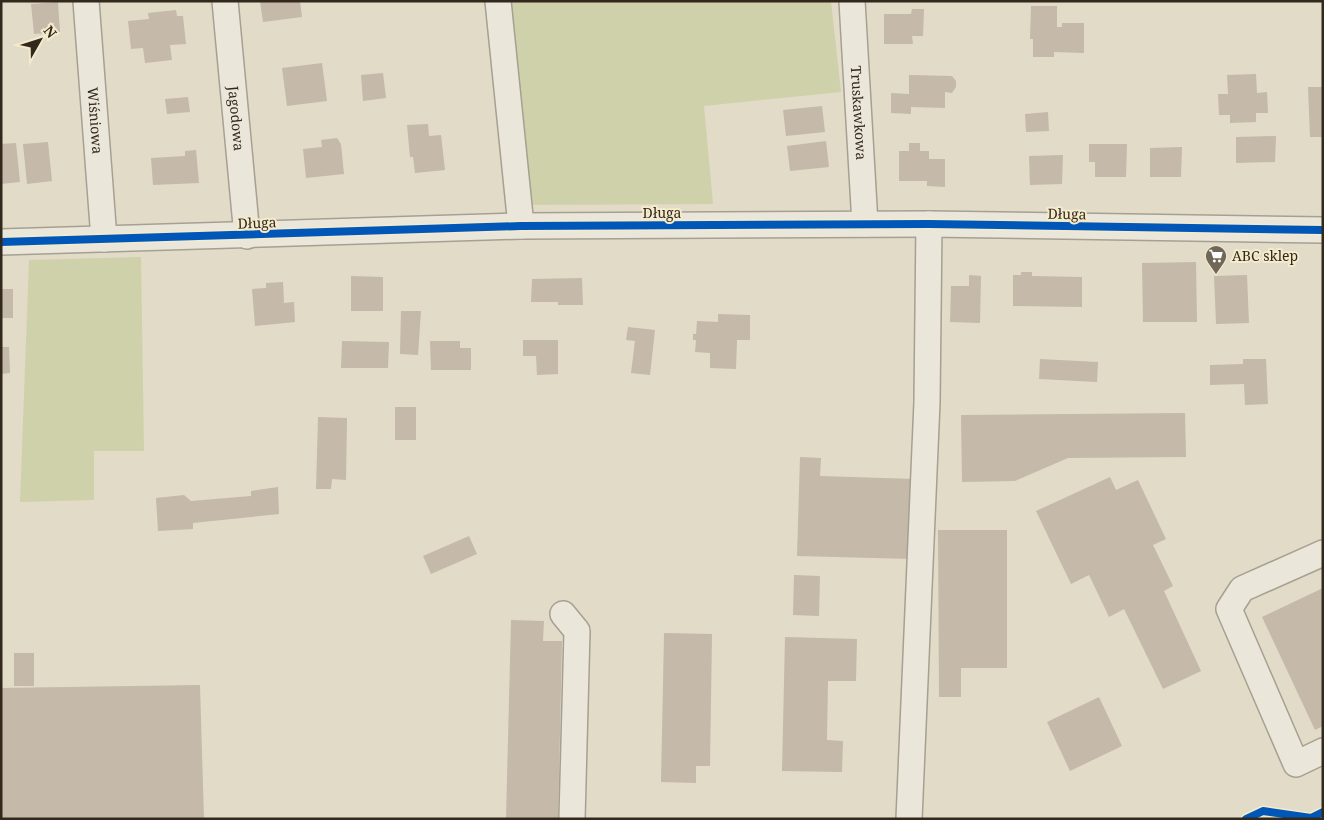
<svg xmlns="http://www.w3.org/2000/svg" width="1324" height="820" viewBox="0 0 1324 820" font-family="'Noto Serif',serif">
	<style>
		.green { fill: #cfd1aa }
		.building { fill: #c5b9a9 }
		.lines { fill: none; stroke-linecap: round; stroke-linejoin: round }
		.minor-casing { stroke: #a6a092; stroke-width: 28 }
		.minor { stroke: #eae6da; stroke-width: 25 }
		.cycleway-casing { stroke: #f4ebcd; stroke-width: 11 }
		.cycleway { stroke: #0057b8; stroke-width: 8 }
		.labels { text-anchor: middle; stroke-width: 4; stroke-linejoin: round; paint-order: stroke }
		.street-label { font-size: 14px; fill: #33281c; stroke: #f4ebcd }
		.poi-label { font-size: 14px; fill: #33281c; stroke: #f4ebcd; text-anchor: start }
	</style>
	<rect width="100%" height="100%" fill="#e2dbc8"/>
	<path class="green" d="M 507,1 L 831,1 L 841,92 L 704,106 L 713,204 L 528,205 Z
		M 141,257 L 144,451 L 94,451 L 94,500 L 20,502 L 29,260 Z"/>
	<path class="building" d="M 260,1 L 300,1 L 302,17 L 263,22 Z
		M 58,2 L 60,32 L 34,34 L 31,4 Z
		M 1031,6 L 1057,6 L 1057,27 L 1062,27 L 1062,23 L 1084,23 L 1084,53 L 1054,52 L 1054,57 L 1033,57 L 1033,39 L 1030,39 Z
		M 912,9 L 924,9 L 923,36 L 912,36 L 913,44 L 884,44 L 884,14 L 911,14 Z
		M 176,10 L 177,16 L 183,16 L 186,44 L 170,45 L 172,60 L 145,63 L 143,48 L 131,49 L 128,21 L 149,19 L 148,13 Z
		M 322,63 L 327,101 L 287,106 L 282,68 Z
		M 383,73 L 386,98 L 363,101 L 361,75 Z
		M 1256,74 L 1257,93 L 1267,92 L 1268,113 L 1256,113 L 1256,122 L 1230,123 L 1230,115 L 1219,115 L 1218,94 L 1228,94 L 1227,75 Z
		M 909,75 L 952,76 L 956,81 L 956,87 L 952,93 L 945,92 L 945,108 L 911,107 L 911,114 L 891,113 L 891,93 L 909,94 Z
		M 1308,87 L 1323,87 L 1323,137 L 1310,137 Z
		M 188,97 L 190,112 L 167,114 L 165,99 Z
		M 822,106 L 825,132 L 786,136 L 783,110 Z
		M 1048,112 L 1049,131 L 1026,132 L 1025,114 Z
		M 428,124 L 429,136 L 441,135 L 445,170 L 415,173 L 413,157 L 410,157 L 407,125 Z
		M 1276,136 L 1275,162 L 1236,163 L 1236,137 Z
		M 337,138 L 341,144 L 344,174 L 306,178 L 303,149 L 322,147 L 321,140 Z
		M 826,141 L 829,167 L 790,171 L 787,146 Z
		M 48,142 L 52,181 L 27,184 L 23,144 Z
		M 16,143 L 20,182 L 1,184 L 1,144 Z
		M 909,143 L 920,143 L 920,151 L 929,151 L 929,159 L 945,159 L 945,187 L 927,186 L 927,181 L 899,181 L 899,151 L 909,151 Z
		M 1089,144 L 1127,144 L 1126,177 L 1095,177 L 1095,162 L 1089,162 Z
		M 1182,147 L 1181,177 L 1150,177 L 1150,148 Z
		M 196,150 L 199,183 L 153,185 L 151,158 L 185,156 L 185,151 Z
		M 1063,155 L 1062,184 L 1030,185 L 1029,156 Z
		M 1196,262 L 1197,322 L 1143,322 L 1142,263 Z
		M 1021,272 L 1032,272 L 1032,276 L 1082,277 L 1082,307 L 1013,306 L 1013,275 L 1021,275 Z
		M 969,275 L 981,276 L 980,323 L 950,322 L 951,286 L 969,286 Z
		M 1247,275 L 1249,323 L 1216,324 L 1214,276 Z
		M 351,276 L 383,277 L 383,311 L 351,311 Z
		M 582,278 L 583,305 L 558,305 L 558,302 L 531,302 L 532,279 Z
		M 283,282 L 284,303 L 294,302 L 295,322 L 255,326 L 252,289 L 266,288 L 266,283 Z
		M 1,289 L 13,289 L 13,318 L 1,318 Z
		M 401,311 L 421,311 L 418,355 L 400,354 Z
		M 718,314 L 750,315 L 750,340 L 737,340 L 736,369 L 710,368 L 710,353 L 695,352 L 696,340 L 693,340 L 693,334 L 696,334 L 697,321 L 718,322 Z
		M 628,327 L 655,330 L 650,375 L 631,373 L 635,341 L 626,340 Z
		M 523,340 L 558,340 L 558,374 L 537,375 L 536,356 L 523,356 Z
		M 342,341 L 389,342 L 388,368 L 341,368 Z
		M 430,341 L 460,341 L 460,348 L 471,348 L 471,370 L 431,370 Z
		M 1,347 L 9,347 L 10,373 L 1,374 Z
		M 1040,359 L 1098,362 L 1097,382 L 1039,379 Z
		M 1243,359 L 1266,359 L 1268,404 L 1245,405 L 1244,384 L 1210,385 L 1210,365 L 1243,364 Z
		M 395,407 L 416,407 L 416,440 L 395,440 Z
		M 1185,413 L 1186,457 L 1068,458 L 1015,481 L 962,482 L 961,415 Z
		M 318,417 L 347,418 L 346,480 L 332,479 L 331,489 L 316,489 Z
		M 800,457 L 821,458 L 820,476 L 915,479 L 912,559 L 797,556 Z
		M 1110,477 L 1116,490 L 1138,480 L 1166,539 L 1153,545 L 1173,586 L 1164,591 L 1201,671 L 1163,689 L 1124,609 L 1109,617 L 1089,575 L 1071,584 L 1036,511 Z
		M 278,487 L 279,514 L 193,523 L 193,529 L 158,531 L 156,498 L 184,495 L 191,501 L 251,496 L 251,491 Z
		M 938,530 L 1007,530 L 1007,668 L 961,668 L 961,697 L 939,697 Z
		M 469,536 L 477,554 L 431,574 L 423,556 Z
		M 794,575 L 820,576 L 819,616 L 793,615 Z
		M 1323,588 L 1323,726 L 1315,730 L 1262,617 Z
		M 511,620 L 544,621 L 543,641 L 562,641 L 558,819 L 506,819 Z
		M 664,633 L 712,634 L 710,766 L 696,766 L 696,783 L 661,782 Z
		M 785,637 L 857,639 L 856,681 L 828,681 L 827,740 L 843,741 L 842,772 L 782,771 Z
		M 14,653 L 34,653 L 34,686 L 14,686 Z
		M 200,685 L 204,819 L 1,819 L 1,688 Z
		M 1099,697 L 1122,746 L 1070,771 L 1047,722 Z"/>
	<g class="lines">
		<g class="minor-casing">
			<g id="minor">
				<path id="s1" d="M 86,1 L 104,239"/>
				<path id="s2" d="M 225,1 L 247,236"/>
				<path d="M 498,1 L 521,226"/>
				<path id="s3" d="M 852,1 L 865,224"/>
				<path d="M 1,242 L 521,226 L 929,224 L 1323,230"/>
				<path d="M 1323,553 L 1242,589 L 1229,609 L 1296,764 L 1323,751"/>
				<path d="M 563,614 L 577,631 L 572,819"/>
				<path d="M 909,819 L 927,402 L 929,224"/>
			</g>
		</g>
		<use href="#minor" class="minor"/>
		<g class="cycleway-casing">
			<path id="cycleway" d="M 1,242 L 521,226 L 929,224 L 1323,230
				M 1246,819 L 1263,811 L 1311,818 L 1323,812"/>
		</g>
		<use href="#cycleway" class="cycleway"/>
	</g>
	<defs>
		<g id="supermarket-pin" transform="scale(1.125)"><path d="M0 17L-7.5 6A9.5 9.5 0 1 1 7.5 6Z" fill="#706758" stroke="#f4ebcd"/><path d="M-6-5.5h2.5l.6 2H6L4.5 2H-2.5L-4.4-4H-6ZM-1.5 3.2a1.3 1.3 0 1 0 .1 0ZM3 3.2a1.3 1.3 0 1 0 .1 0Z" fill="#fff"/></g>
	</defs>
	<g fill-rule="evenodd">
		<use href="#supermarket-pin" x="1216" y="256"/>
	</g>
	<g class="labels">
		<g class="street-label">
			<text dy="5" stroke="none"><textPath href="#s3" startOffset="112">Truskawkowa</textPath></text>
			<text dy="5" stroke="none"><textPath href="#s2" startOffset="118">Jagodowa</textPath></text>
			<text dy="5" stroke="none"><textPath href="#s1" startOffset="120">Wiśniowa</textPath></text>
			<text x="662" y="218">Długa</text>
			<text transform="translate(1067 214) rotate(1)" y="5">Długa</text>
			<text transform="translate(257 223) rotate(-2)" y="5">Długa</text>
		</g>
		<g class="poi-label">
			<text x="1232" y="261">ABC sklep</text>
		</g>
	</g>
	<rect width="1324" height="820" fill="none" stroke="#33281c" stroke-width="5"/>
	<g transform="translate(40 40) rotate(51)" stroke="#f4ebcd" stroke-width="4" paint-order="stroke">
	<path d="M0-4L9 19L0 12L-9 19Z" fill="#33281c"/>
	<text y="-8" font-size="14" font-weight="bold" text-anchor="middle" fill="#33281c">N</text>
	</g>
</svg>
